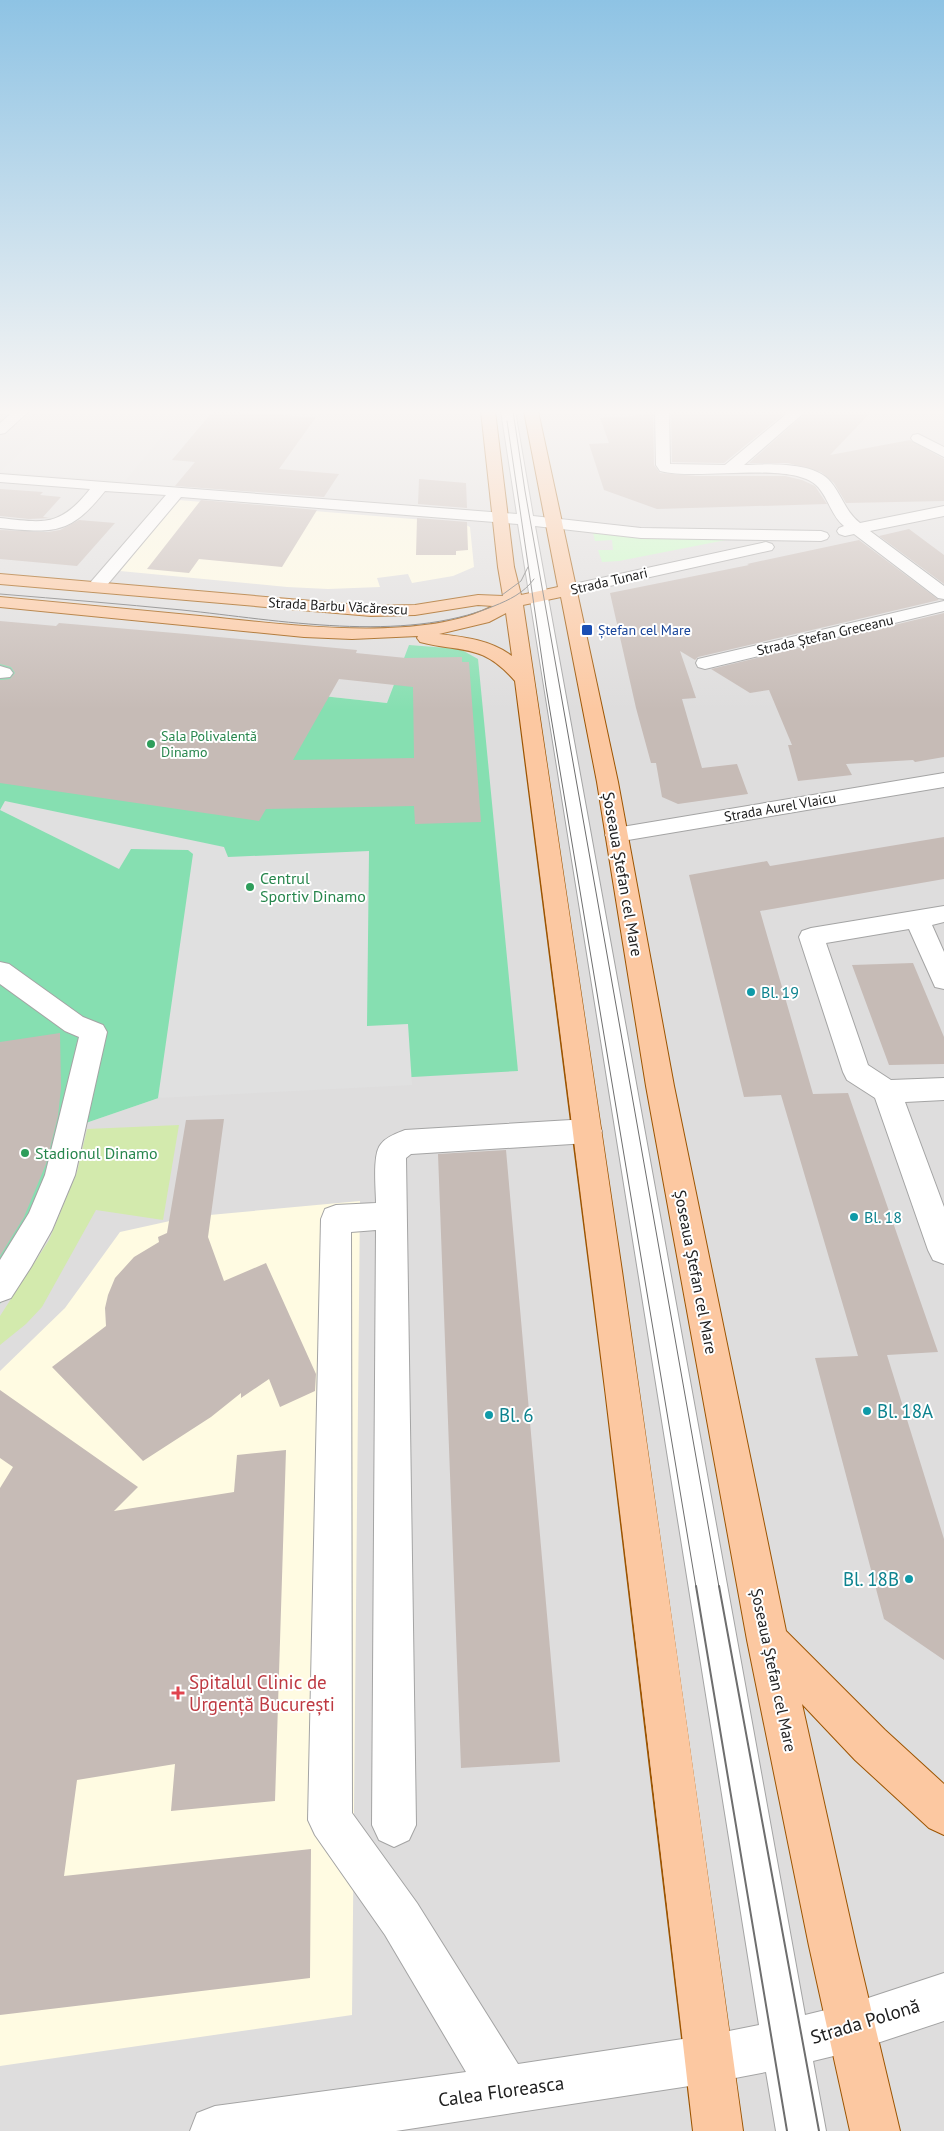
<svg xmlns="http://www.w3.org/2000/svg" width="944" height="2131" viewBox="0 0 944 2131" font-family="'PT Sans',sans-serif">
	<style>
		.residential { fill: #dedddd }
		.education { fill: #fffbe2 }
		.grass { fill: #d3eaad }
		.park { fill: #c8fac5 }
		.pitch { fill: #86dfb1 }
		.parking { fill: #e0e0e0 }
		.building { fill: #c6bbb6; fill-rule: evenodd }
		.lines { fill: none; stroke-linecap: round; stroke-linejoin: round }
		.minor-casing { stroke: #a4a4a4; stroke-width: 2 }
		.major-casing { stroke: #9c5400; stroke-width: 2 }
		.minor { fill: #fff; fill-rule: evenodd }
		.major { fill: #fcc8a1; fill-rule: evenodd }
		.tram-far1 { stroke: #6e6e6e; stroke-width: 1 }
		.tram { stroke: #6e6e6e; stroke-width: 2 }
		.transit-dot { fill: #1a4fb4; stroke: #fff; stroke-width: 2 }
		.leisure-dot { fill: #2e9e5b; stroke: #fff; stroke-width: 2 }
		.culture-dot { fill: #0f9aa8; stroke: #fff; stroke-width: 2 }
		.health-dot { fill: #e0444e; stroke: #fff; stroke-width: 2 }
		.labels { text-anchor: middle; stroke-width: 4; stroke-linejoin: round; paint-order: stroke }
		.far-street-label { font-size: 14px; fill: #202020; stroke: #fff }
		.far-transit-label { font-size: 14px; fill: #164399; stroke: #fff; text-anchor: start }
		.far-leisure-label { font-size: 14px; fill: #27864d; stroke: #fff; text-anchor: start }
		.street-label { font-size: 16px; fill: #202020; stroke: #fff }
		.leisure-label { font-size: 16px; fill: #27864d; stroke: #fff; text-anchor: start }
		.culture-label { font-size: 16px; fill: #0d838f; stroke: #fff; text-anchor: start }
		.near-culture-label { font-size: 19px; fill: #0d838f; stroke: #fff; text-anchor: start }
		.near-health-label { font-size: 19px; fill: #be3a42; stroke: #fff; text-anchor: start }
		.near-street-label { font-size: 19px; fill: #202020; stroke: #fff }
	</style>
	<rect width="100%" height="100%" fill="#f1ece7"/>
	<path class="residential" d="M 0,411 L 944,411 L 944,2131 L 0,2131 L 0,1304 L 27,1260 L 83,1124 L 182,1090 L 518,1070 L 387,703 L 0,661 Z"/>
	<path class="education" d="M 178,500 L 462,523 L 470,527 L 474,567 L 453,576 L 412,583 L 408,574 L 377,578 L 380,587 L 328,589 L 287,587 L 120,571 Z
		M 360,1201 L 352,2015 L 0,2066 L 0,1371 L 65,1308 L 120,1232 L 188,1217 Z"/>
	<path class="grass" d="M 179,1125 L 163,1220 L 96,1210 L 42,1307 L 26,1324 L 0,1345 L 0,1316 L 49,1240 L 77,1172 L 87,1129 Z"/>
	<path class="park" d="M 593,533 L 640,538 L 731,539 L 619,561 L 602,562 L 598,550 L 613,550 L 612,540 L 595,541 Z"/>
	<path class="pitch" d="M 409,645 L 460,649 L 478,659 L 518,1071 L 182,1090 L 83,1124 L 27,1260 L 0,1304 L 0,661 L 387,703 Z"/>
	<path class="parking" d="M 63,411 L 183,411 L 125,481 L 0,472 Z
		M 5,801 L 224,847 L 228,857 L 369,851 L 367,1026 L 408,1024 L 412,1085 L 158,1098 L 193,854 L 188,850 L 131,849 L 119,869 L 0,810 Z"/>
	<path class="building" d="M 213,411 L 316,417 L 279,469 L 339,474 L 324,497 L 175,486 L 195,462 L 172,460 Z
		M 644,411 L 653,411 L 654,465 L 660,473 L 697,476 L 785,476 L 802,480 L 815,486 L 827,504 L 657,509 L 604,490 L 589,444 L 609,443 L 600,418 L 644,415 Z
		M 671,411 L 787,411 L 724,463 L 672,462 Z
		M 808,411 L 872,411 L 830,455 L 910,440 L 944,459 L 944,501 L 846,503 L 834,483 L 821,472 L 788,463 L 749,463 Z
		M 419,479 L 466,483 L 467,508 L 418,504 Z
		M 0,489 L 43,492 L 40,495 L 61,497 L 43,517 L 50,518 L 29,519 L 0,516 Z
		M 201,500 L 317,510 L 282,567 L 199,559 L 189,573 L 147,569 Z
		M 417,518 L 467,522 L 468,550 L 456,551 L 456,555 L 416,555 Z
		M 79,520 L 115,523 L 77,566 L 0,559 L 0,530 L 48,532 L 60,530 Z
		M 909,529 L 944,555 L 944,584 L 879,536 Z
		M 859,540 L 939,600 L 698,657 L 695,660 L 680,651 L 696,698 L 682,699 L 702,768 L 737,764 L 748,794 L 678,804 L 662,797 L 656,763 L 651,763 L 636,708 L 610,593 L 749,565 L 747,564 Z
		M 944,613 L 944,757 L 915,762 L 913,760 L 846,764 L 852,775 L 798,781 L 788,745 L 792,745 L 769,690 L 750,693 L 711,669 Z
		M 0,621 L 56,626 L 59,623 L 186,634 L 357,650 L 356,653 L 406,658 L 462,657 L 462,662 L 469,662 L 481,822 L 415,824 L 414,806 L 266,809 L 259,821 L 0,783 L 0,680 L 10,679 L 15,673 L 11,667 L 0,664 ZM 339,679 L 413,687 L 414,758 L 293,760 Z
		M 944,837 L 944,879 L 760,911 L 813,1094 L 848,1093 L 938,1352 L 887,1355 L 944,1539 L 944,1660 L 884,1619 L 815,1358 L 858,1356 L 781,1095 L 744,1097 L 689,875 L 767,861 L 770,866 Z
		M 913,963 L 944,1037 L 944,1064 L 889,1065 L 852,965 Z
		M 60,1033 L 61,1088 L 58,1116 L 46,1164 L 24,1217 L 0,1256 L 0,1042 Z
		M 224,1119 L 208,1237 L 224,1281 L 266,1263 L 316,1374 L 315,1391 L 280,1407 L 269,1379 L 241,1398 L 241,1393 L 211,1417 L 143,1461 L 52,1367 L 106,1326 L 105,1308 L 108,1295 L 115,1278 L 134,1257 L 159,1242 L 158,1237 L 167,1233 L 186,1120 Z
		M 506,1150 L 560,1762 L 461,1768 L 438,1154 Z
		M 0,1390 L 138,1487 L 114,1511 L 234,1492 L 237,1455 L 286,1450 L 275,1801 L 171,1811 L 175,1764 L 77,1780 L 64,1876 L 311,1849 L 310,1978 L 0,2015 L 0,1488 L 13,1467 L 0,1458 Z"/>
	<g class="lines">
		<g class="minor-casing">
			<path id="minor" d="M 14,411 L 29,411 L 5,433 L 0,434 L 0,423 Z
				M 501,411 L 515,411 L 533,516 L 641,528 L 821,531 L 827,533 L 829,536 L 827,539 L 821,541 L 641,538 L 535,526 L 805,2015 L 850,2004 L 944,1973 L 944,2021 L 850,2052 L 813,2061 L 826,2131 L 776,2131 L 766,2072 L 709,2083 L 396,2131 L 190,2131 L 197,2113 L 215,2106 L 466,2072 L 385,1935 L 315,1835 L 308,1820 L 321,1219 L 325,1209 L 336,1205 L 376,1203 C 376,1190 372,1153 381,1144 C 386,1137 397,1133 405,1130 L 588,1119 L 598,1123 L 602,1131 L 598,1139 L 588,1143 L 411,1154 L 406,1158 L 416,1825 L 409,1840 L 394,1847 L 379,1840 L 372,1825 L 376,1230 L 351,1232 L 352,1813 L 417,1903 L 518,2064 L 709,2035 L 759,2025 L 518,524 L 181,497 L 102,591 L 96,592 L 90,591 L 87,587 L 90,583 L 166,495 L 105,491 C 70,535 54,533 0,528 L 0,518 C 45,523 60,527 90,489 L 0,482 L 0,474 L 517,514 Z
				M 655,411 L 669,411 L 670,464 L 725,465 L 790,411 L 806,411 L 744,465 C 767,464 810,462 828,479 C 841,492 845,512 860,523 L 944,506 L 944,516 L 870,531 L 944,586 L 944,599 L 938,598 L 854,534 L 845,536 L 839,534 L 837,531 L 839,528 L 844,526 C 831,516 828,496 816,485 C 789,461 699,481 660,471 L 656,465 Z
				M 918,434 L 944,447 L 944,457 L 913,441 L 911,438 L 913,435 Z
				M 766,542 L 772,544 L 774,547 L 772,550 L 569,595 L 563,594 L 560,590 L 563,586 L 569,585 Z
				M 944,601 L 944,611 L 705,669 L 698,667 L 696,663 L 698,659 Z
				M 0,666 L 10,669 L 13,673 L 10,677 L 0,678 Z
				M 944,773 L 944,787 L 616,842 L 608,840 L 605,835 L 608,830 L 616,828 Z
				M 944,906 L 944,922 L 932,925 L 944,952 L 944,989 L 935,987 L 909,929 L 826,943 L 868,1065 L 891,1080 L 944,1078 L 944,1100 L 905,1102 L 944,1207 L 944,1264 L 933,1260 L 928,1250 L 875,1098 L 847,1080 L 843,1072 L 799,937 L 802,931 L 811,928 Z
				M 0,962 L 9,964 L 83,1017 L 103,1025 L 107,1032 L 75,1175 L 52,1230 L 31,1267 L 11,1298 L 0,1302 L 0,1260 L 29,1213 L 45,1175 L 79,1037 L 65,1031 L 0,984 Z"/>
		</g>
		<g class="major-casing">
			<path id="major" d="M 481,411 L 495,411 L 514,567 L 521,595 L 558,587 L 524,411 L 538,411 L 618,782 L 674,1086 L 786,1631 L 885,1730 L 944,1784 L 944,1835 L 929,1828 L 855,1760 L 802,1704 L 856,1946 L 900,2131 L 850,2131 L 809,1946 L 747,1640 L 646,1086 L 597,782 L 561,597 L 523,605 C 600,1113 674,1622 743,2131 L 693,2131 C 638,1647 578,1164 515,681 C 482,643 463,653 420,642 L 417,638 L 418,636 L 352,639 L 304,637 L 0,607 L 0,597 C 67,603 134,610 200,616 C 281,624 420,644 493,606 L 478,605 L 415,615 L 371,616 L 0,584 L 0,574 L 371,606 L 415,605 L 478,595 L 503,596 L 498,567 ZM 506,613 L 512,656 C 491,640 464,637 439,634 L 489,622 Z"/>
		</g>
		<use href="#minor" class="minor"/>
		<use href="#major" class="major"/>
		<path class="tram-far1" d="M 513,411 L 525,491 L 719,1587
			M 507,421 L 546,687 L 696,1587
			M 0,594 C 61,599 121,604 182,610 C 278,620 402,644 494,606 C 509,600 524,593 534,579
			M 502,595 L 521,581 L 528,567"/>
		<path class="tram" d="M 696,1586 L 787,2131
			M 719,1586 L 819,2131"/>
	</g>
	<linearGradient id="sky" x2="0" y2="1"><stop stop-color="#8ec3e4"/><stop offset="0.58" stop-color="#f9f6f4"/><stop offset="1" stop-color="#f9f6f4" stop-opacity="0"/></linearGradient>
	<rect width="944" height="710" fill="url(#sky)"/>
	<rect class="transit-dot" x="581" y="624" width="12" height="12" rx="2.5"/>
	<g class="leisure-dot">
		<circle cx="151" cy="744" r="5"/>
		<circle cx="250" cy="887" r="5"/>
		<circle cx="25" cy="1153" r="5"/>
	</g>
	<g class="culture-dot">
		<circle cx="751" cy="992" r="5"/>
		<circle cx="854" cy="1217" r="5"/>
		<circle cx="867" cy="1411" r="5"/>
		<circle cx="489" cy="1415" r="5"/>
		<circle cx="909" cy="1579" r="5"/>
	</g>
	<path class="health-dot" d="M175.5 1685.5h5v5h5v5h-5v5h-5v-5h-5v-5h5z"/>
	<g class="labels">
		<g class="far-street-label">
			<text transform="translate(609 581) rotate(-13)" y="5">Strada Tunari</text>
			<text transform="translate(338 606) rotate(3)" y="5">Strada Barbu Văcărescu</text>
			<text transform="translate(825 635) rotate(-13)" y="5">Strada Ștefan Greceanu</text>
			<text transform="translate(780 807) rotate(-10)" y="5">Strada Aurel Vlaicu</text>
		</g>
		<g class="far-transit-label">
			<text x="598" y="635">Ștefan cel Mare</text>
		</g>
		<g class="far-leisure-label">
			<text x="161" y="741">Sala Polivalentă<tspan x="161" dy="16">Dinamo</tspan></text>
		</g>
		<g class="street-label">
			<text transform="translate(623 874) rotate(80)" y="6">Șoseaua Ștefan cel Mare</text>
			<text transform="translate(696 1272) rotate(79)" y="6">Șoseaua Ștefan cel Mare</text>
			<text transform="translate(774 1670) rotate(78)" y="6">Șoseaua Ștefan cel Mare</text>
		</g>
		<g class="leisure-label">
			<text x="260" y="884">Centrul<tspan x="260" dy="18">Sportiv Dinamo</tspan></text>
			<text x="35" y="1159">Stadionul Dinamo</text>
		</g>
		<g class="culture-label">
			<text x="761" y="998">Bl. 19</text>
			<text x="864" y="1223">Bl. 18</text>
		</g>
		<g class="near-culture-label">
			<text x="877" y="1418">Bl. 18A</text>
			<text x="499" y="1422">Bl. 6</text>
			<text x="899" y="1586" text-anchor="end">Bl. 18B</text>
		</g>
		<g class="near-health-label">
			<text x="189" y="1689">Spitalul Clinic de<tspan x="189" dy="22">Urgență București</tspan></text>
		</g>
		<g class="near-street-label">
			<text transform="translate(865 2021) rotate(-17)" y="7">Strada Polonă</text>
			<text transform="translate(501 2091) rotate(-8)" y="7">Calea Floreasca</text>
		</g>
	</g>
</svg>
